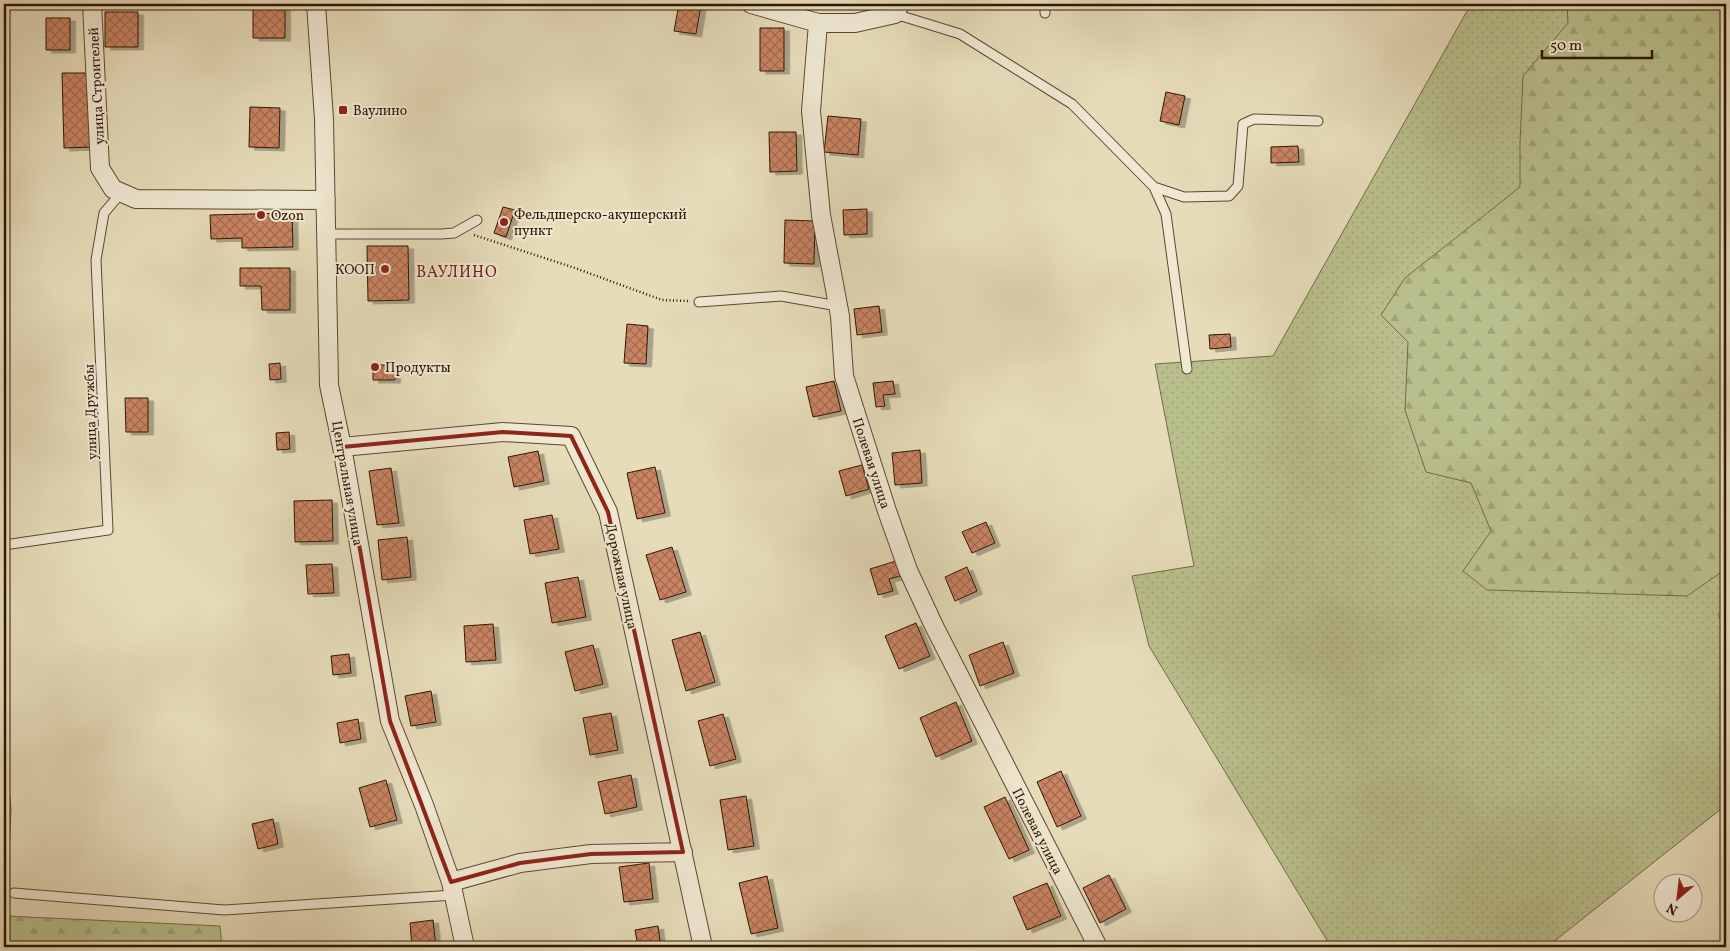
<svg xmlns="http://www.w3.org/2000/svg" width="1730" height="951" viewBox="0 0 1730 951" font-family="Vollkorn,serif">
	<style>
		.green { fill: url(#green-dots); stroke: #746a46 }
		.forest { fill: url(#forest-firs); stroke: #746a46 }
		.building { fill: url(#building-cross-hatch); stroke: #301600; filter: url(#shadow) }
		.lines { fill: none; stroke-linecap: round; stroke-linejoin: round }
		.service-casing { stroke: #5e482e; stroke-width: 11 }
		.minor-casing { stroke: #5e482e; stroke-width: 20 }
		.path { stroke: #301600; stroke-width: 2.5; stroke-dasharray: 1 2.5; stroke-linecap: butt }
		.service { stroke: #efe8d2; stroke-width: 9 }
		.minor { stroke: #efe8d2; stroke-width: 18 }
		.marked { fill: none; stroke: #8f2418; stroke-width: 4; stroke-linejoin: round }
		.poi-dot { fill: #8f2418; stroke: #efe8d2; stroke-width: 2 }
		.labels { text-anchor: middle; stroke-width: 4; stroke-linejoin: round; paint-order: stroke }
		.street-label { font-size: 14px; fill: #301600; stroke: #efe8d2 }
		.poi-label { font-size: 14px; fill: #301600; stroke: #efe8d2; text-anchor: start }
		.quarter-label { font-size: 16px; letter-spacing: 1px; fill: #7a1f14; stroke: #efe8d2 }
	</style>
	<defs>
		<pattern id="green-dots" width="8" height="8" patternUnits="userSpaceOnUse" patternTransform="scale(1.25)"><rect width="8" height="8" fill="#b9bf8c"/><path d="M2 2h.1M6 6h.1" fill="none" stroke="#9fa377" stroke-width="1.8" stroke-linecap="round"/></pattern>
		<pattern id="forest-firs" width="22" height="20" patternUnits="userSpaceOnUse" patternTransform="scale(1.25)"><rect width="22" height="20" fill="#b9bf8c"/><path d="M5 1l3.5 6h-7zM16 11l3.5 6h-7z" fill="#9fa377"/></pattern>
		<pattern id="building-cross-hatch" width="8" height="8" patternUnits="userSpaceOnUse" patternTransform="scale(1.25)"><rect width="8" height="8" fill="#ca8463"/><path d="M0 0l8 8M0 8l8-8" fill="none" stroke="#a46b4f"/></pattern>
		<filter id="shadow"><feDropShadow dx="5.5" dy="3" stdDeviation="0" flood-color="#0004"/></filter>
	</defs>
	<rect width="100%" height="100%" fill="#e6dcba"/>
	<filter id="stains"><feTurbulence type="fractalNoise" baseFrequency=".004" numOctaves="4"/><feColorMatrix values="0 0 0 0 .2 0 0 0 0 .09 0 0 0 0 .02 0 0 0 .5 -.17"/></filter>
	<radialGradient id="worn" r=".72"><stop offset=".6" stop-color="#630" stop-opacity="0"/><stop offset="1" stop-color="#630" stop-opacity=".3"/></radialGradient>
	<path class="green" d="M 1471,4 L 1726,4 L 1726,608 L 1718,614 L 1726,631 L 1726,805 L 1547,947 L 1331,947 L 1149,646 L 1132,576 L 1194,566 L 1155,364 L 1273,356 Z
		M 4,731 L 11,809 L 4,808 Z"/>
	<path class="forest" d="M 1567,4 L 1726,4 L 1726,569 L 1687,596 L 1487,590 L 1463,571 L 1491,531 L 1471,483 L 1426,472 L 1405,410 L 1408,342 L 1381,315 L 1405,278 L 1520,187 L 1520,143 L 1523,76 L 1568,23 Z
		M 4,808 L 11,809 L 6,916 L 220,926 L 222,947 L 4,947 Z"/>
	<path class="building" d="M 253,4 L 285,4 L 285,38 L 253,38 Z
		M 679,4 L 701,5 L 696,34 L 674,31 Z
		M 105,12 L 138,12 L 138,47 L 105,47 Z
		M 46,18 L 70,18 L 70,50 L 46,50 Z
		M 760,28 L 784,28 L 784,71 L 760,71 Z
		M 62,73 L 90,73 L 92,147 L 64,148 Z
		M 1166,92 L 1185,96 L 1179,125 L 1160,121 Z
		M 250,107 L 280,108 L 279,148 L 249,147 Z
		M 828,116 L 861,119 L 858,155 L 824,152 Z
		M 769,132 L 796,132 L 797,171 L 770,172 Z
		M 1298,146 L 1299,162 L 1271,163 L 1271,147 Z
		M 503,207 L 515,210 L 506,237 L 494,233 Z
		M 867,209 L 867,234 L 844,235 L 843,210 Z
		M 292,213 L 293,247 L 242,248 L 242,238 L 211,239 L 210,215 Z
		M 785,220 L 815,221 L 814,264 L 784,263 Z
		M 367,246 L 408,246 L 409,300 L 368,301 Z
		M 240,268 L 290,268 L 290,310 L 262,310 L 261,286 L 240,286 Z
		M 879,306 L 882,332 L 857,335 L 854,309 Z
		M 627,324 L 648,326 L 646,364 L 624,363 Z
		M 1230,334 L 1231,347 L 1210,349 L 1209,335 Z
		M 280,363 L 281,379 L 270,380 L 269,364 Z
		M 373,365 L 395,365 L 395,380 L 373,380 Z
		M 834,381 L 841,411 L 813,417 L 806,387 Z
		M 893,381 L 895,394 L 883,395 L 885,406 L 876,407 L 873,383 Z
		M 125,398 L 148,398 L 148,432 L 126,432 Z
		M 289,432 L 290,449 L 277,450 L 276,433 Z
		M 920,450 L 922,483 L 895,485 L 892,453 Z
		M 538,451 L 544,481 L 514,487 L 508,457 Z
		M 862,465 L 869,489 L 846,496 L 839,471 Z
		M 655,467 L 665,513 L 637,519 L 627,473 Z
		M 391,468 L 399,523 L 377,525 L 369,471 Z
		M 332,500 L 333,541 L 295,542 L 294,501 Z
		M 552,515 L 559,549 L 530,554 L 524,520 Z
		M 986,522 L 995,543 L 972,553 L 962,532 Z
		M 407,537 L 411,577 L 382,580 L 378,540 Z
		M 672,547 L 686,592 L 660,600 L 646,555 Z
		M 896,561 L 900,576 L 889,579 L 893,591 L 878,595 L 870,569 Z
		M 332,564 L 334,593 L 308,594 L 306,565 Z
		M 967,567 L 977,591 L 955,601 L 945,577 Z
		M 578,577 L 586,617 L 552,623 L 545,583 Z
		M 916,623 L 930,656 L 899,669 L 885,636 Z
		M 493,624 L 496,660 L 466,662 L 464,626 Z
		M 700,632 L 715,682 L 686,691 L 672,640 Z
		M 1003,642 L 1014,673 L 980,686 L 969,655 Z
		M 593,645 L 603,684 L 575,691 L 565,652 Z
		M 349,654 L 351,673 L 333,675 L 331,656 Z
		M 431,691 L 436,722 L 411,726 L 405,696 Z
		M 956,702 L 972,741 L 936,757 L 920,718 Z
		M 611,713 L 618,750 L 590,755 L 583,718 Z
		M 723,714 L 736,759 L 710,766 L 698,721 Z
		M 358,719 L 361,739 L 340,743 L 337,723 Z
		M 1061,771 L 1081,816 L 1057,827 L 1037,782 Z
		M 631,775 L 637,807 L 605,814 L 598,782 Z
		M 386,780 L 397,820 L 370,827 L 359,788 Z
		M 746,796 L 754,846 L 728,850 L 720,800 Z
		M 1005,797 L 1029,850 L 1009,859 L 984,807 Z
		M 273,819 L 278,844 L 258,849 L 252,824 Z
		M 649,863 L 653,899 L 624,902 L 619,867 Z
		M 1109,875 L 1126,909 L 1100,923 L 1083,888 Z
		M 767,876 L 778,928 L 751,934 L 739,883 Z
		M 1047,883 L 1061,916 L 1027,930 L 1013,897 Z
		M 433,920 L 436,947 L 412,947 L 410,923 Z
		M 658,926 L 661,947 L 638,947 L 635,930 Z"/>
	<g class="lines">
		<g class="service-casing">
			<path id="service" d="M 1045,4 L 1045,13
				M 895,14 L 960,34 L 1072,104 L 1154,187 L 1184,197 L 1229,196 L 1238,186 L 1243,124 L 1254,119 L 1318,121
				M 1154,187 L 1166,214 L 1187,369
				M 327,234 L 441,234 L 454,233 L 477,220
				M 699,302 L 781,296 L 838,306
				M 4,545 L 108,530 L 96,260 L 104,213 L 121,193
				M 14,893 L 224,910 L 454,895"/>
		</g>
		<g class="minor-casing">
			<path id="minor" d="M 92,4 L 100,168 L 113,189 L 136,199 L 326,200
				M 316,4 L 324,119 L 329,385 L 342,447 L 390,721 L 424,805 L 451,882 L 465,947
				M 751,4 L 818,23
				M 900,4 L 895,14 L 855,23 L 818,23 L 811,111 L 821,215 L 840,316 L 844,376 L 887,511 L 908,570 L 934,626 L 1098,947
				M 342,447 L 503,432 L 571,436 L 608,512 L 703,947
				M 451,882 L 520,863 L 591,854 L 683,852"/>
		</g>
		<path class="path" d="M 474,235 L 575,268 L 662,300 L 688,301"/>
		<use href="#service" class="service"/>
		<use href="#minor" class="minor"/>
	</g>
	<path class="marked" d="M 503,432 L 571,436 L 608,512 L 683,852 L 591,854 L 520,863 L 451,882 L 390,721 L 342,447 Z"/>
	<g class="poi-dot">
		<rect x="338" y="105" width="10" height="10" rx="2.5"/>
		<circle cx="261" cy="215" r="5"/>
		<circle cx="504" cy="222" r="5"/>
		<circle cx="385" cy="269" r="5"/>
		<circle cx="375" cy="367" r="5"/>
	</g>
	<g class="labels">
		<g class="street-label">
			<text transform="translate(96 86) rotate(-93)" y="5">улица Строителей</text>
			<text transform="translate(90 412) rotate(-92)" y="5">улица Дружбы</text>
			<text transform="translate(872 463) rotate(72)" y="5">Полевая улица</text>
			<text transform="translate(348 483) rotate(80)" y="5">Центральная улица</text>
			<text transform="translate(622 576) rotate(78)" y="5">Дорожная улица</text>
			<text transform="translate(1038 831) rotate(63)" y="5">Полевая улица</text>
		</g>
		<g class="poi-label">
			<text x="353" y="115">Ваулино</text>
			<text x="514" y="219">Фельдшерско-акушерский<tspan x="514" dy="16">пункт</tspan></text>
			<text x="271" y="220">Ozon</text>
			<text x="375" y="274" text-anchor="end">КООП</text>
			<text x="385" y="372">Продукты</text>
		</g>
		<g class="quarter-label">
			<text x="457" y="277">ВАУЛИНО</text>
		</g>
	</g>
	<rect width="1730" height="951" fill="none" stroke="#e6dcba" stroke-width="20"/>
	<rect x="5" y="5" width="1720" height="941" fill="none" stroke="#301600" stroke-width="2.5"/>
	<rect x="10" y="10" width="1710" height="931" fill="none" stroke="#301600"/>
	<g transform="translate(1678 898) rotate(208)"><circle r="24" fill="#efe8d2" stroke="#a3947e"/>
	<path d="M0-4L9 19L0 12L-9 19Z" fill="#8f2418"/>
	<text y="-8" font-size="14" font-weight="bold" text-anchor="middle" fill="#301600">N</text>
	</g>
	<path d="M1542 50v8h110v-8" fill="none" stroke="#301600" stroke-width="2.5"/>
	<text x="1550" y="50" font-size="15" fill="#301600" stroke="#efe8d2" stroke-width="4" paint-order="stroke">50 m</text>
	<rect width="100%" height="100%" filter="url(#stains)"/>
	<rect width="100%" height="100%" fill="url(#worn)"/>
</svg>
